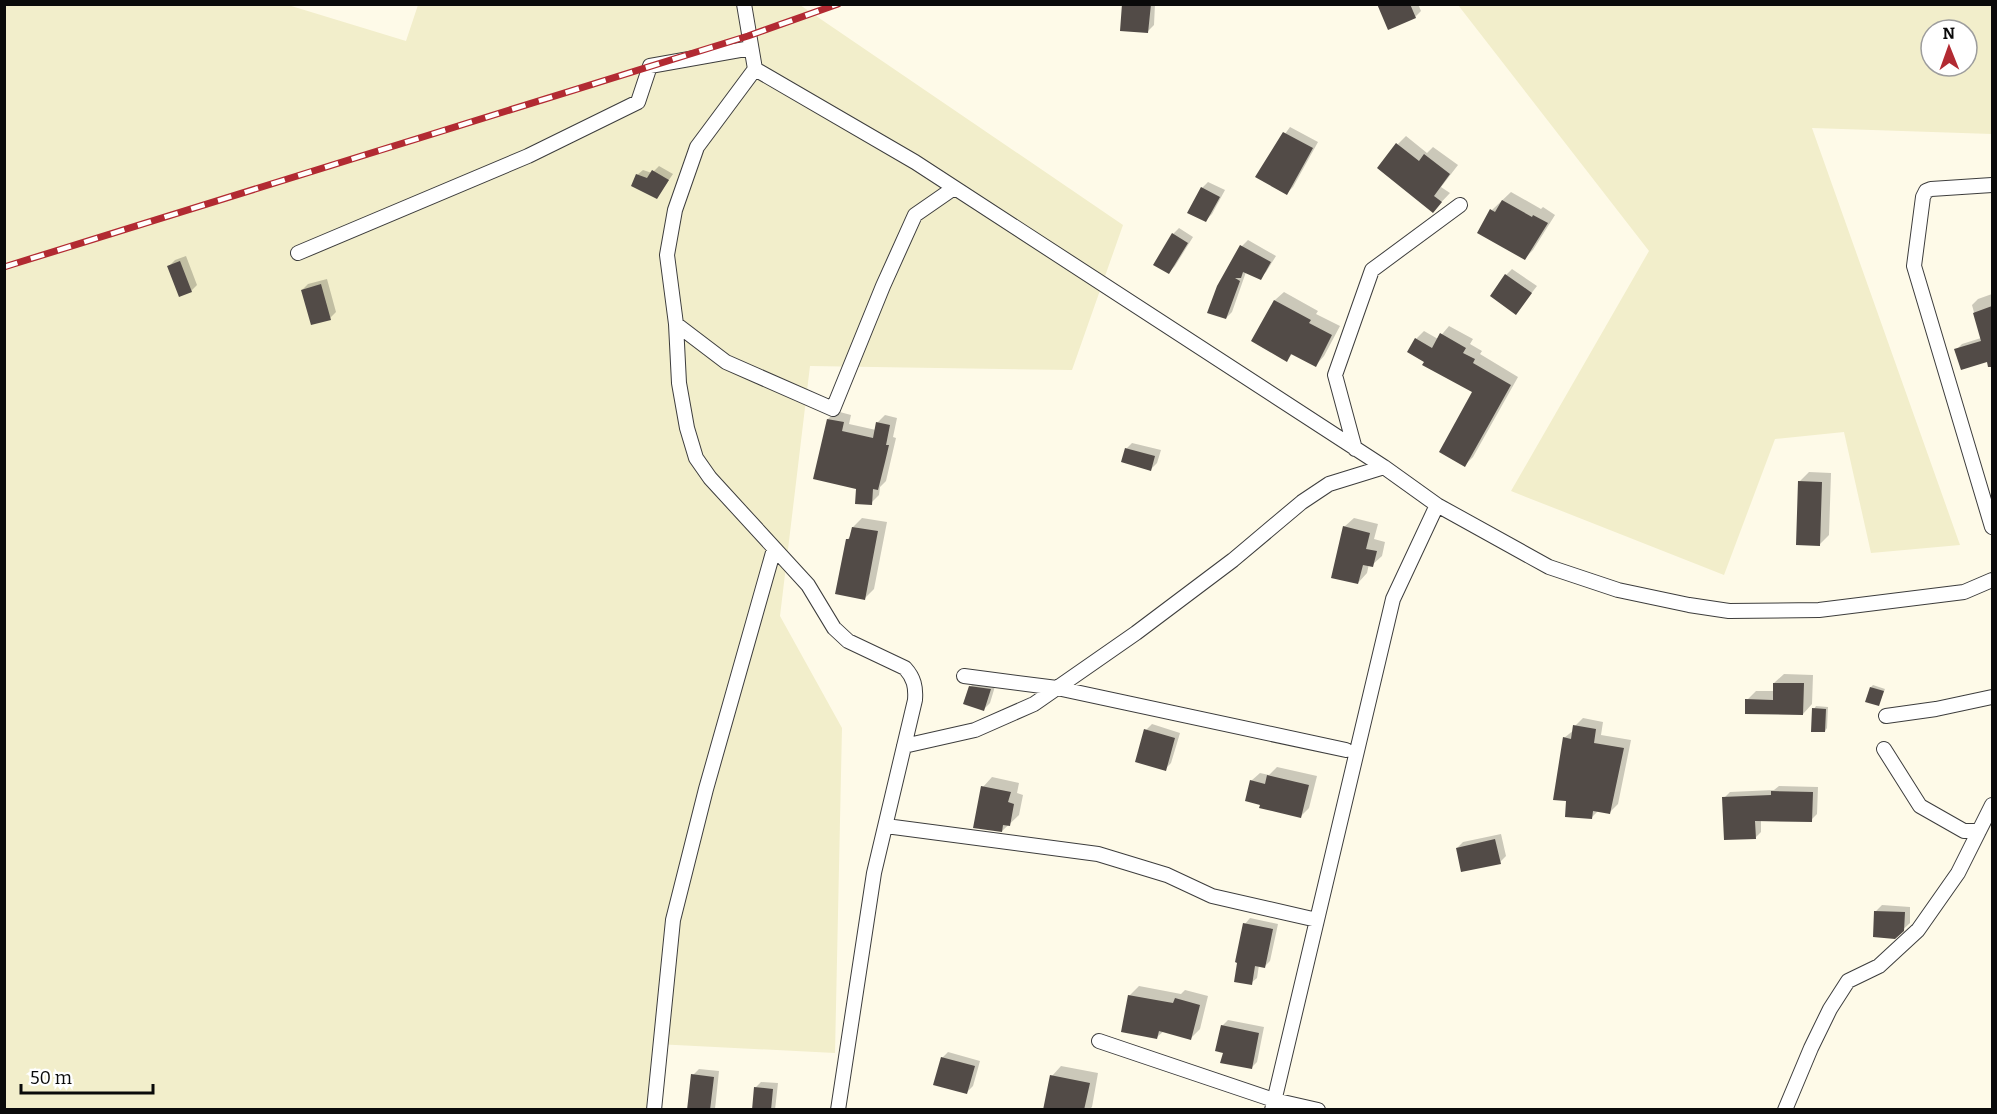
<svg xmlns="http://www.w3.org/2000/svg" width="1997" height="1114" viewBox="0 0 1997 1114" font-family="Bitter,serif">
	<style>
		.farmland { fill: #f2eecb; fill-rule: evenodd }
		.shadow { fill: #0003 }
		.building { fill: #524b47 }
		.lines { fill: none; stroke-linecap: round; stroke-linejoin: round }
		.minor-casing { stroke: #3d3d3d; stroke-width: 16 }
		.minor { stroke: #fff; stroke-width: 14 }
		.rail-casing { stroke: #b22a32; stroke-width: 7 }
		.rail { stroke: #fff; stroke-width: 4.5; stroke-dasharray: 14; stroke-linecap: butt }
	</style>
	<rect width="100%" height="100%" fill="#fefae8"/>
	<path class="farmland" d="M 5,5 L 288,5 L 406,41 L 418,5 L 800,5 L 1123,225 L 1072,370 L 810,366 L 780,616 L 842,728 L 835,1053 L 656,1044 L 652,1109 L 5,1110 Z
		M 1458,5 L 1992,5 L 1992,134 L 1812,128 L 1960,545 L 1871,553 L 1844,432 L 1775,439 L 1724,575 L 1511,491 L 1649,251 ZM 1931,30 L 1967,30 L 1967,66 L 1931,66 Z"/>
	<path class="shadow" d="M 1124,4 L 1155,4 L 1154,25 L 1148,31 Z
		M 1378,4 L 1418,4 L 1421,11 L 1415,17 Z
		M 1290,127 L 1318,142 L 1293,187 L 1287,193 L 1277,145 Z
		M 1406,136 L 1427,153 L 1433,147 L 1458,165 L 1441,187 L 1450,193 L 1433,211 L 1398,144 Z
		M 659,166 L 673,174 L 657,197 L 637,175 L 643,170 L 652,173 Z
		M 1208,182 L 1225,190 L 1212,214 L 1206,220 L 1202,188 Z
		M 1511,192 L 1541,209 L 1543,207 L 1555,215 L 1533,250 L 1525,258 L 1492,210 Z
		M 1179,228 L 1193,237 L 1175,266 L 1169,272 L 1173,234 Z
		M 1248,240 L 1276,256 L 1266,272 L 1260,278 L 1246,272 L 1232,312 L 1226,318 L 1218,286 L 1242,246 Z
		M 186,256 L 197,285 L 191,291 L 169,266 L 175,260 Z
		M 1512,269 L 1537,286 L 1516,313 L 1506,275 Z
		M 327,279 L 336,312 L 330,318 L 302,290 L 308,284 Z
		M 1284,292 L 1318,311 L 1316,314 L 1340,326 L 1324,356 L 1316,365 L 1293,353 L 1287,360 L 1253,341 L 1275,300 Z
		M 1992,294 L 1992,331 L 1981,335 L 1988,356 L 1956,350 L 1962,344 L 1981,338 L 1972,305 L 1978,299 Z
		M 1449,326 L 1473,339 L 1470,344 L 1482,351 L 1480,354 L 1518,377 L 1473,457 L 1465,465 L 1474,392 L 1426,362 L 1416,339 L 1424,331 L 1438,339 Z
		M 836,411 L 851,415 L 849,424 L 876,430 L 877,423 L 885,415 L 897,418 L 893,437 L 896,438 L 886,481 L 880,487 L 879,495 L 871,503 L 857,488 L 828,419 Z
		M 1132,443 L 1161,450 L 1157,463 L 1151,469 L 1126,449 Z
		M 1809,472 L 1831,473 L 1829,535 L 1820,544 L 1799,482 Z
		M 862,518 L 887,522 L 874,589 L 865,598 L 847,540 L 851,535 L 853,527 Z
		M 1354,518 L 1378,524 L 1374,539 L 1385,542 L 1382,556 L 1372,565 L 1369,564 L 1367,573 L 1358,583 L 1344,527 Z
		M 1784,674 L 1813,675 L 1812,704 L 1803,714 L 1747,700 L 1756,691 L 1774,691 L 1774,683 Z
		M 977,680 L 996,683 L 990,703 L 984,709 L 970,687 Z
		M 1873,685 L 1885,689 L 1879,704 L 1871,687 Z
		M 1816,706 L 1828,707 L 1827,728 L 1825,731 L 1814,709 Z
		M 1583,718 L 1603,722 L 1601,735 L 1631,740 L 1618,804 L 1610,812 L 1599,810 L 1592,817 L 1567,800 L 1564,738 L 1574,730 L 1575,726 Z
		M 1152,724 L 1180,733 L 1171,763 L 1165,769 L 1146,730 Z
		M 1277,767 L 1317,776 L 1309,808 L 1300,817 L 1251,781 L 1260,773 L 1269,775 Z
		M 992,777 L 1019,783 L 1017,793 L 1023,795 L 1019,815 L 1002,831 L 983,787 Z
		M 1779,786 L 1818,787 L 1817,814 L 1811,820 L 1761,820 L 1761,832 L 1755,838 L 1724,798 L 1730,792 L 1774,790 Z
		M 1501,834 L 1506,856 L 1500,862 L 1457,848 L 1463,842 Z
		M 1882,905 L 1910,907 L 1910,923 L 1895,937 L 1876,911 Z
		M 1250,918 L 1278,924 L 1270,961 L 1264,967 L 1259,965 L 1257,978 L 1251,983 L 1245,924 Z
		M 1139,986 L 1181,994 L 1185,990 L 1208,996 L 1200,1029 L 1191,1038 L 1164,1031 L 1157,1037 L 1129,996 Z
		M 1228,1020 L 1264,1027 L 1257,1062 L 1251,1068 L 1224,1052 L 1222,1026 Z
		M 948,1052 L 980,1061 L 973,1086 L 967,1092 L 942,1058 Z
		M 1061,1066 L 1098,1073 L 1092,1107 L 1089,1110 L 1048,1110 L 1052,1076 Z
		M 699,1069 L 719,1071 L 715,1109 L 717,1110 L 688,1110 L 693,1075 Z
		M 761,1082 L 778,1083 L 775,1110 L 753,1110 L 755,1088 Z"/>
	<path class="building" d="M 1122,4 L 1151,4 L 1148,33 L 1120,31 Z
		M 1377,4 L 1410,4 L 1416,18 L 1388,30 Z
		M 1283,132 L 1313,148 L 1287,195 L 1255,177 Z
		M 1396,143 L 1419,161 L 1424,154 L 1450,174 L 1434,196 L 1442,202 L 1433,213 L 1377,168 Z
		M 652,170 L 669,180 L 657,199 L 631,186 L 636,174 L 647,178 Z
		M 1201,187 L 1220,197 L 1206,222 L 1187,213 Z
		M 1502,200 L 1532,217 L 1533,215 L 1548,223 L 1525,260 L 1477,233 L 1490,209 L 1495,212 Z
		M 1172,233 L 1188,243 L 1169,274 L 1153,265 Z
		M 1240,245 L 1271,262 L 1261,280 L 1243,272 L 1241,278 L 1235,278 L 1240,281 L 1226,319 L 1207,313 L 1217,286 Z
		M 180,261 L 192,292 L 179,297 L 167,266 Z
		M 1505,274 L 1532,293 L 1516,315 L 1490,296 Z
		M 321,284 L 331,320 L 311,325 L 301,290 Z
		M 1274,300 L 1311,320 L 1309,323 L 1332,335 L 1316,367 L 1291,354 L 1287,362 L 1251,341 Z
		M 1992,306 L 1992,367 L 1988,367 L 1987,362 L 1961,370 L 1954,349 L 1981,341 L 1973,313 Z
		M 1440,333 L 1466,348 L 1463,353 L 1475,359 L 1473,363 L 1511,385 L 1465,467 L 1439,452 L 1472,392 L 1422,365 L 1424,362 L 1407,352 L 1415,338 L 1432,348 Z
		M 827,419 L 844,422 L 842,431 L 873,438 L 876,422 L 890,425 L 886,445 L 889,445 L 885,462 L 878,490 L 873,489 L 872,505 L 855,504 L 856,489 L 813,479 Z
		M 1125,448 L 1155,456 L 1151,471 L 1121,462 Z
		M 1798,481 L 1822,482 L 1820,546 L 1796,545 Z
		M 1343,526 L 1370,533 L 1366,549 L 1377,551 L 1373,567 L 1363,565 L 1358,584 L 1331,578 Z
		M 852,527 L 878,531 L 865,600 L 835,594 L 846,539 L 849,539 Z
		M 1773,683 L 1804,683 L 1803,715 L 1745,714 L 1745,699 L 1773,700 Z
		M 969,686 L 991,689 L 984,711 L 963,704 Z
		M 1870,687 L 1884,691 L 1879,706 L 1865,702 Z
		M 1812,708 L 1826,709 L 1825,732 L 1811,732 Z
		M 1573,725 L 1596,729 L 1594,743 L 1624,748 L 1610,814 L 1593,811 L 1592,819 L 1565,817 L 1566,801 L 1553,800 L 1563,737 L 1571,739 Z
		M 1144,729 L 1175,738 L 1166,771 L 1135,762 Z
		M 1267,775 L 1309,785 L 1301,818 L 1259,808 L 1260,805 L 1245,801 L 1250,780 L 1265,784 Z
		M 981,786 L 1011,792 L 1008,802 L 1014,804 L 1010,826 L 1003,825 L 1002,832 L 973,828 Z
		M 1771,791 L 1813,792 L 1812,822 L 1755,821 L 1756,839 L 1724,840 L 1722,797 L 1771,795 Z
		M 1495,839 L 1501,864 L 1461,872 L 1456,848 Z
		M 1874,911 L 1905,912 L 1904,931 L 1895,939 L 1873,937 Z
		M 1243,923 L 1273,929 L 1265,968 L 1255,966 L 1252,985 L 1234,982 L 1237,963 L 1235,962 Z
		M 1128,995 L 1173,1003 L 1175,998 L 1200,1005 L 1191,1040 L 1159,1031 L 1157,1039 L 1121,1032 Z
		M 1221,1025 L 1259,1033 L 1252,1069 L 1220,1063 L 1223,1053 L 1215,1051 Z
		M 941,1057 L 975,1066 L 967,1094 L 933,1085 Z
		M 691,1074 L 714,1077 L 710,1110 L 687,1110 Z
		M 1050,1075 L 1090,1083 L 1084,1110 L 1043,1110 Z
		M 754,1087 L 773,1089 L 771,1110 L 752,1110 Z"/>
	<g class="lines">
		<g class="minor-casing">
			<path id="minor" d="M 744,4 L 755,69 L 915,162 L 1384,467 L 1437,505 L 1549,567 L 1618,590 L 1689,605 L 1729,611 L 1819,610 L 1964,592 L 1992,580
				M 755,69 L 697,147 L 675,210 L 667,255 L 676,324 L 679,383 L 687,428 L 696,458 L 710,478 L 808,585 L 834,628 L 848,641 L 905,668 C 914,678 916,687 915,700 L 874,873 L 838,1110
				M 1992,185 L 1931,189 L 1926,191 L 1923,197 L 1914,266 L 1992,527
				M 298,253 L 528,156 L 638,102 L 650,66 L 751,48
				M 676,324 L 726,362 L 833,409 L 883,286 L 915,215 L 954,188
				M 1355,449 L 1335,375 L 1372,270 L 1460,205
				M 964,676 L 1057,688 L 1346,750
				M 1886,716 L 1936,709 L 1992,697
				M 904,746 L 975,730 L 1034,704 L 1136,633 L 1233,560 L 1302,502 L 1329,484 L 1384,467
				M 1884,749 L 1920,806 L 1964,831 L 1979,831
				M 886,826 L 1098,854 L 1167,875 L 1212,896 L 1317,920
				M 1099,1041 L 1274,1100 L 1318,1110
				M 654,1110 L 673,920 L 706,789 L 774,549
				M 1272,1110 L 1393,599 L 1437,505
				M 1785,1110 L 1811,1048 L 1830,1009 L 1848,981 L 1879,966 L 1918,930 L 1958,873 L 1992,805"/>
		</g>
		<use href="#minor" class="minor"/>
		<g class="rail-casing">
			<path id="rail" d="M 4,267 L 748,36 L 838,4"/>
		</g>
		<use href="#rail" class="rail"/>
	</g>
	<rect width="1997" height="1114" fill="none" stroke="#0a0a0a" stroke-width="12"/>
	<g transform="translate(1949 48) rotate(359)"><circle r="28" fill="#ffffff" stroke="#9d9d9d" stroke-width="1.5"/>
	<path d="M0-4.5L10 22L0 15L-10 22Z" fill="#b22a32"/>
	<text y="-9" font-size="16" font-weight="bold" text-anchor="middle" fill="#0a0a0a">N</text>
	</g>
	<path d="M21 1084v9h132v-9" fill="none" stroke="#0a0a0a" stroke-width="3"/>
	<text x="30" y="1084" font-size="18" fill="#0a0a0a" stroke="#ffffff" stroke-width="4.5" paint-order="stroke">50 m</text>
</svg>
